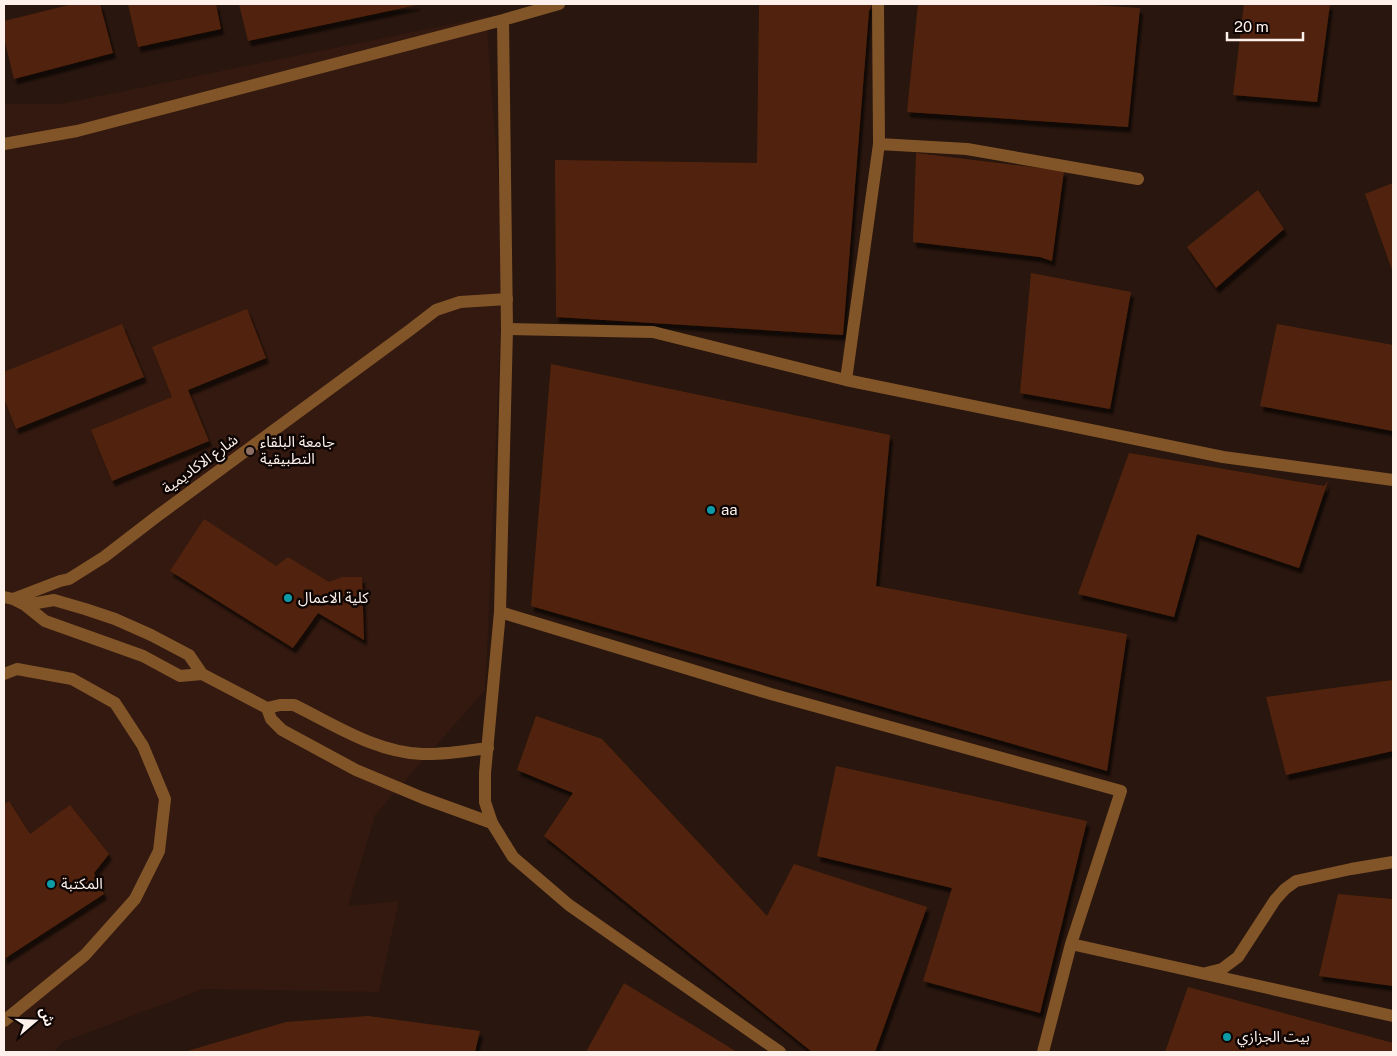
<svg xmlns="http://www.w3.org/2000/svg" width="1397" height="1056" viewBox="0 0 1397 1056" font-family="'Public Sans','Noto Sans Arabic',sans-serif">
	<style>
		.built { fill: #33190f }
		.building { fill: #51240b; filter: url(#shadow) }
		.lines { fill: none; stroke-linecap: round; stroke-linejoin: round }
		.service { stroke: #825529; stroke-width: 12 }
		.minor { stroke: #825529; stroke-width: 12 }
		.tertiary { stroke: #825529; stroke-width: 12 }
		.education-dot { fill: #8d6e63; stroke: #0c0503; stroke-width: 2 }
		.culture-dot { fill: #0f9aa8; stroke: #0c0503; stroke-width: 2 }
		.labels { text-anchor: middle; stroke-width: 5; stroke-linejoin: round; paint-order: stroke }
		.poi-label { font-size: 15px; fill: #fef0ea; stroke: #0c0503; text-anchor: start }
		.street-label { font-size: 15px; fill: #fef0ea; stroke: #0c0503 }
	</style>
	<defs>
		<filter id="shadow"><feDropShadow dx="3" dy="5.5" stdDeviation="1" flood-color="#0009"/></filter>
	</defs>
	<rect width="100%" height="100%" fill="#29160e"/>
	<path class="built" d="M 486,17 L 504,250 L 487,653 L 485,690 L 375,815 L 348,906 L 399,901 L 379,992 L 203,989 L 63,1042 L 53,1052 L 4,1052 L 4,104 L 60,104 Z"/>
	<path class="building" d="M 73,4 L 100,4 L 113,53 L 14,79 L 4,38 L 4,21 Z
		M 128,4 L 216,4 L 221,29 L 138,47 Z
		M 239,4 L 417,4 L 417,5 L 248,41 Z
		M 759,4 L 872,4 L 869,11 L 843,335 L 556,317 L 555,160 L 757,163 Z
		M 918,4 L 1077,4 L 1140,8 L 1128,127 L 907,112 Z
		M 1244,4 L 1330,4 L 1317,102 L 1233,95 Z
		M 916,153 L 1064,171 L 1052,261 L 1040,257 L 913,242 Z
		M 1393,183 L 1393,270 L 1392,270 L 1365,194 Z
		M 1258,190 L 1284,229 L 1216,288 L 1187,247 Z
		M 1031,273 L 1131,292 L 1110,409 L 1020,393 Z
		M 247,309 L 266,358 L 188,390 L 209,441 L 112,481 L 91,430 L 172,397 L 152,347 Z
		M 122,324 L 144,377 L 16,429 L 4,398 L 4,372 Z
		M 1277,324 L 1393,345 L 1393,431 L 1260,406 Z
		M 551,364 L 890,435 L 876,586 L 1127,634 L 1107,771 L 531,606 Z
		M 1129,453 L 1324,486 L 1328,481 L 1299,568 L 1197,534 L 1174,617 L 1078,594 Z
		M 204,519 L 276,566 L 288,557 L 329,582 L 342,577 L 362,577 L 364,640 L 318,613 L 293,648 L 170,571 Z
		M 1393,680 L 1393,751 L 1286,775 L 1266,697 Z
		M 536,716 L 602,739 L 767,916 L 794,864 L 927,907 L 875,1052 L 812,1052 L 544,836 L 573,793 L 517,770 Z
		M 836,766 L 1087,821 L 1040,1013 L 923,981 L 952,888 L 817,856 Z
		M 9,801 L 30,834 L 70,805 L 109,854 L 94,873 L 104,894 L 4,959 L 4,804 Z
		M 1338,894 L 1393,899 L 1393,986 L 1319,976 Z
		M 624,983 L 737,1052 L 586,1052 Z
		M 1188,987 L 1393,1043 L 1393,1052 L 1165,1052 Z
		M 368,1016 L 480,1031 L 475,1052 L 184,1052 L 286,1022 Z"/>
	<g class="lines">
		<path class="service" d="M 4,597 L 13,599 L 25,605 L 45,621 L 143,656 L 180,676 L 202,674
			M 13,599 L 60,581 L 69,579 L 104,557 L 156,517 L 410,330 L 436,310 L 460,302 L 507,299
			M 25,605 L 54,600 L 85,609 L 115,619 L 151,635 L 189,655 L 202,674 L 267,708 L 280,705 L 294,705 C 335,725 375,752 422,754 C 444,755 466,751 488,748
			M 4,674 L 17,669 L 72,679 L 115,703 L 143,746 L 165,799 L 159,851 L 135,899 L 85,955 L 4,1021
			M 267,708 L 271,719 L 282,730 L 356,770 L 423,798 L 492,823"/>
		<path class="minor" d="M 879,144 L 967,149 L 1138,179
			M 507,329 L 653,332 L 846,380 L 1223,457 L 1393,480
			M 846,380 L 879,144 L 878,4
			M 500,612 L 771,694 L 1121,791 L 1071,944 L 1043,1052
			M 1071,944 L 1393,1016
			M 1206,973 L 1222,969 L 1238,957 L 1275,900 L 1285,889 L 1296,881 L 1351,869 L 1393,862"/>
		<path class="tertiary" d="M 503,20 L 507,329 L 500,612 L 485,773 L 485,802 L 492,823 L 513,857 L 569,905 L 780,1052
			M 4,144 L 77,131 L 503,20 L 559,4"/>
	</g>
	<circle class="education-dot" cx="250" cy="451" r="5"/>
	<g class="culture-dot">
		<circle cx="711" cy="510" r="5"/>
		<circle cx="288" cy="598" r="5"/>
		<circle cx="51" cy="884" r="5"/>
		<circle cx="1227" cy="1037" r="5"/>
	</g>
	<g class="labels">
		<g class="poi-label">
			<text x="260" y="447">جامعة البلقاء<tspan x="260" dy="17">التطبيقية</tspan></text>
			<text x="721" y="515">aa</text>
			<text x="298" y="603">كلية الاعمال</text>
			<text x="61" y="889">المكتبة</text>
			<text x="1237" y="1042">بيت الجزازي</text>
		</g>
		<g class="street-label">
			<text transform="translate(200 464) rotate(-36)" y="5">شارع الاكاديمية</text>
		</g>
	</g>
	<rect width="1397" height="1056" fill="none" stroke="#fef0ea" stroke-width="10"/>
	<g transform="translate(35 1021) rotate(71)" stroke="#0c0503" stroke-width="4" paint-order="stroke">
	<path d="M0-4L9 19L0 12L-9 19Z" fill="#fef0ea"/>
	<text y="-8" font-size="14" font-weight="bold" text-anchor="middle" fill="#fef0ea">ش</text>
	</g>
	<path d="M1227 32v8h76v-8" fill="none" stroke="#fef0ea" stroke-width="2.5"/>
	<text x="1234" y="32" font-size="15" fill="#fef0ea" stroke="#0c0503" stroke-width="4" paint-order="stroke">20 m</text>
</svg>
